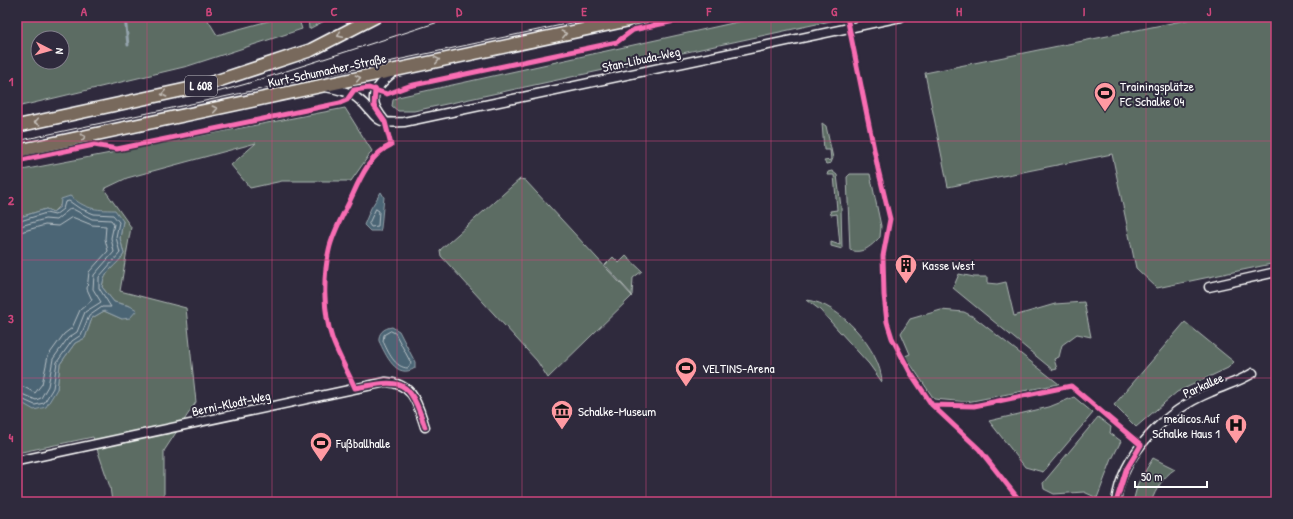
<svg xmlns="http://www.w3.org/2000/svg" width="1293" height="519" viewBox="0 0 1293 519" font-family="'Patrick Hand',sans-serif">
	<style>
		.green { fill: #5b6c64; stroke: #adb6b2; fill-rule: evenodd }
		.water { fill: #4c6574; stroke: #94a3ac }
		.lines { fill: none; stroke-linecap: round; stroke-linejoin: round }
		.shore { stroke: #b7c1c7; stroke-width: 1 }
		.stream { stroke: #94a3ac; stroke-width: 3 }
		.minor-casing { stroke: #fff; stroke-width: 11 }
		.primary-casing { stroke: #fff; stroke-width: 15 }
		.minor { stroke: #2f2a3d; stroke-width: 8 }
		.primary { stroke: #78695c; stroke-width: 12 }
		.tram { stroke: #fff; stroke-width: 1 }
		.cycleway-casing { stroke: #2f2a3d; stroke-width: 8 }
		.cycleway { stroke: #f96db3; stroke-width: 5 }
		.oneway { stroke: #c2bcb6 }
		.grid { fill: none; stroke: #ce467c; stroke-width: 1; stroke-opacity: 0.55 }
		.labels { text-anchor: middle; stroke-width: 4; stroke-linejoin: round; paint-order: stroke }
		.shield { fill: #2f2a3d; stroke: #c1bfc5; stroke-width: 1 }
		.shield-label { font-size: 12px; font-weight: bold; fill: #fff }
		.street-label { font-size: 13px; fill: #fff; stroke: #2f2a3d }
		.poi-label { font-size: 13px; fill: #fff; stroke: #2f2a3d; text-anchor: start }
		.neatline { fill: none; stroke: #ce467c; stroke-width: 1.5 }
		.grid-label { font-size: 13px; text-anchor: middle; font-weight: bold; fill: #ce467c }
	</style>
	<rect width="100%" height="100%" fill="#2f2a3d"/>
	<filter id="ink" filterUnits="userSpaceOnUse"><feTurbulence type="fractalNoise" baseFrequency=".025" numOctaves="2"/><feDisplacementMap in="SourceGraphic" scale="8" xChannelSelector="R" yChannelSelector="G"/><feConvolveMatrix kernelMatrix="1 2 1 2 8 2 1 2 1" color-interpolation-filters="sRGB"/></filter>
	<g filter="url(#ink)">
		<path class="green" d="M 17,17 L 206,17 L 217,35 L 283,17 L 298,17 L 302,29 L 188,66 L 17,107 ZM 38,38 L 62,38 L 62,62 L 38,62 Z
			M 308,17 L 332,17 L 309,29 Z
			M 760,17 L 849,17 L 414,111 L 398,111 L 392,106 L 393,100 L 398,97 Z
			M 1201,17 L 1276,17 L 1276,263 L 1157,288 L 1136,268 L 1112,154 L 948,187 L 925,73 Z
			M 345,108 L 372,151 L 351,181 L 282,181 L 250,188 L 231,165 L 256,143 L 127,178 L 104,189 L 131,227 L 120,291 L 186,308 L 196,402 L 164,451 L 164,502 L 112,502 L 110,487 L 93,437 L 17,453 L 17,400 L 24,403 L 57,389 L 60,364 L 75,343 L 85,338 L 92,318 L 104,311 L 122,319 L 130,306 L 114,302 L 102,287 C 104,270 116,267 124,254 L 120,238 L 123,221 L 81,205 L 70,196 L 53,212 L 46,209 L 17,218 L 17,171 Z
			M 822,123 L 826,126 L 833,158 L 831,163 L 826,164 L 824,161 L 831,160 L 830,150 L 824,150 Z
			M 828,172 L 832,171 L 837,175 L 841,207 L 842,249 L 831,246 L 831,242 L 840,245 L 837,214 L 831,215 L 830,211 L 837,210 L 834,175 L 827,175 Z
			M 850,174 L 870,174 L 881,226 L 880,237 C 872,245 863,255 850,250 L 847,177 Z
			M 520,179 L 525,180 L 632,296 L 548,378 L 537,361 L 441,256 L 440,250 Z
			M 626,256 L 642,271 L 633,278 L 632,295 L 605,265 L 613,257 L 619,263 Z
			M 959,274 L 974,277 L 987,277 L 987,283 L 997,284 L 1006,282 L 1014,316 L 1055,304 L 1084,302 L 1091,337 L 1077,334 L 1062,345 L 1059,357 L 1054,359 L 1057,369 L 1053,370 L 953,288 Z
			M 807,300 C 839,303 881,350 882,382 L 869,364 L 820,310 Z
			M 941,310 L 964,312 L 974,317 L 1059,384 L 967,402 L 934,399 L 905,356 L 910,354 L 901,333 L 910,319 Z
			M 1185,322 L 1234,362 L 1228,368 L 1177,392 L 1136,427 L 1114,405 Z
			M 1074,397 L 1093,413 L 1043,472 L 1025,467 L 989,421 L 1049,407 Z
			M 1098,417 L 1111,427 L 1110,433 L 1121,441 L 1112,459 L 1097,498 L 1084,492 L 1054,494 L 1044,489 L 1043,483 Z
			M 1153,458 L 1175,469 C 1163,477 1156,489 1151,502 L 1133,502 L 1138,483 Z"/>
		<path class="water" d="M 381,192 L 384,197 L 381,228 L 380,231 L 370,231 L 364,225 L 371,208 Z
			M 70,196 C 86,209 94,210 115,210 L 123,221 L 120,238 L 124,254 C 116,267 104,270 102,287 L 114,302 L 130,306 L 137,310 L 130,318 L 122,319 L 104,311 L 92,318 L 85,338 L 75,343 L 60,364 L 57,389 L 46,407 L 34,410 L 17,400 L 17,218 L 46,209 L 53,212 L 60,207 L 61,199 Z
			M 392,327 L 399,331 L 415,362 L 415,368 C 396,380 386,355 379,341 C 378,333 384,328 392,327 Z"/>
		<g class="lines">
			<path class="shore" d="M 376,209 L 379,211 L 378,226 L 371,227 L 369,224 Z
				M 17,222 L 46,213 L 55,215 L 63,209 L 65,202 L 69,201 L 79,208 L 94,214 L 113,215 L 119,222 L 116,237 L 120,253 L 99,277 L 99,288 L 111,307 L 102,307 L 89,316 L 81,335 L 72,341 L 57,362 L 53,388 L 44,403 L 35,405 L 17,397
				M 17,227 L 45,219 L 56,220 L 71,208 L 92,219 L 111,220 L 114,224 L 111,238 L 114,252 L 94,275 L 93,289 L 101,302 L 85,312 L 77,332 L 68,338 L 53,359 L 48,386 L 41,398 L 36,400 L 17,392
				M 17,233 L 45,225 L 58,226 L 72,217 L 92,225 L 106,226 L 105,239 L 108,251 L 89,272 L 87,289 L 92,300 L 80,310 L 72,328 L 64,334 L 48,356 L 42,384 L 35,393 L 24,387 L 17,386
				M 391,331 L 395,333 L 411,363 L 408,368 C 395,368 388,352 383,341 L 384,335 Z"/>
			<path class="stream" d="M 125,17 L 128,45"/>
			<g class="minor-casing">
				<path id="minor" d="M 325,87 C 336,89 348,91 357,98 C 379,114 369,125 404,122 L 901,17
					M 385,121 C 365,98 374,88 395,71
					M 1209,287 L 1276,272
					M 17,461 L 386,382 C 414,384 417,403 425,427
					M 1116,502 C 1122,453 1167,410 1211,392 C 1226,385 1238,382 1253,373"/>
			</g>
			<g class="primary-casing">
				<path id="primary" d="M 17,126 L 202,86 L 311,50 L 375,17
					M 17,151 L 643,17"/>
			</g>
			<use href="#minor" class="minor"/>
			<use href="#primary" class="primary"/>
			<path class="tram" d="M 203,96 L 246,84 L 454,17
				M 17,141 L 599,17"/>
			<g class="cycleway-casing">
				<path id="cycleway" d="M 847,17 L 878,169 L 890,219 L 883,256 L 884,295 L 887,322 L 892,338 L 910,372 L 932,405 L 979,449 L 1020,501
					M 375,89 L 374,106 L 385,122 L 391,145 C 372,153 361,176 353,194 C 345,212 333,231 329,250 C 323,277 323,312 332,338 C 338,355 348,372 355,388 C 402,379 409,378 425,427
					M 17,161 L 94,145 L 117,149 L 340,103 L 347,100 L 354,90 L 369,88 L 387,94 L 409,86 L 617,42 L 633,30 L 693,17
					M 932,405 L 974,406 L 1071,386 L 1141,445 L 1126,470 L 1116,502"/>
			</g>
			<use href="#cycleway" class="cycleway"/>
		</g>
		<defs><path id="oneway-chevron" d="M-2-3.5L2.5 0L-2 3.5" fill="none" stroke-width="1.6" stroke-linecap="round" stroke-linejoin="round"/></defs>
		<g class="oneway">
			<use href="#oneway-chevron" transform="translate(564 34) rotate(-12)"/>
			<use href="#oneway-chevron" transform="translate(340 35) rotate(154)"/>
			<use href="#oneway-chevron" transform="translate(437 60) rotate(-12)"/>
			<use href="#oneway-chevron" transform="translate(358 78) rotate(-13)"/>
			<use href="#oneway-chevron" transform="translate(164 94) rotate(168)"/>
			<use href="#oneway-chevron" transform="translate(215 109) rotate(-12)"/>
			<use href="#oneway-chevron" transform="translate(37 122) rotate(168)"/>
			<use href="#oneway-chevron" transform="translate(83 137) rotate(-12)"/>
		</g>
	</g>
	<path class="grid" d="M 147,17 L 147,502M 272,17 L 272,502M 397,17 L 397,502M 522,17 L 522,502M 646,17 L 646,502M 771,17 L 771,502M 896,17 L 896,502M 1021,17 L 1021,502M 1146,17 L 1146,502M 17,141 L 1276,141M 17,260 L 1276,260M 17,378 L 1276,378"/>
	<defs>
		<g id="stadium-pin" transform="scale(1.15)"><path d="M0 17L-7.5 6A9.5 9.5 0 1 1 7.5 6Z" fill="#ff9aa2" stroke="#2f2a3d"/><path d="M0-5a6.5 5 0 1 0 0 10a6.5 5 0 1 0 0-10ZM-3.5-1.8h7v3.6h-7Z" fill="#111"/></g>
		<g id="building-pin" transform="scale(1.15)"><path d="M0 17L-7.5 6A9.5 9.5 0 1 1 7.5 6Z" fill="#ff9aa2" stroke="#2f2a3d"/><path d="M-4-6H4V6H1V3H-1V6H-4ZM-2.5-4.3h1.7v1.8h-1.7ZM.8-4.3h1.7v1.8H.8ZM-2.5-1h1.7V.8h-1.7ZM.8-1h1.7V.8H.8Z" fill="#111"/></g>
		<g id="museum-pin" transform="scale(1.15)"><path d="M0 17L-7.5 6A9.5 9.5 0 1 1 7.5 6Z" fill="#ff9aa2" stroke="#2f2a3d"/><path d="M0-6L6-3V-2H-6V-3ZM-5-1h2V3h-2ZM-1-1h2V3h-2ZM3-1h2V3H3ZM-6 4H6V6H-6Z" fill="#111"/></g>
		<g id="hospital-pin" transform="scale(1.15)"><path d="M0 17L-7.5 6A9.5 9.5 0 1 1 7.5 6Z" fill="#ff9aa2" stroke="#2f2a3d"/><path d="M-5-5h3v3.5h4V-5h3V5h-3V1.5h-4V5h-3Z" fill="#111"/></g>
	</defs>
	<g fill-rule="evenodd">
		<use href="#stadium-pin" x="1105" y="93"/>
		<use href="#building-pin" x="906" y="265"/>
		<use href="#stadium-pin" x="686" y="368"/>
		<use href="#museum-pin" x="562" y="411"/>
		<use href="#hospital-pin" x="1236" y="425"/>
		<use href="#stadium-pin" x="321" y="443"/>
	</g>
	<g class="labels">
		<rect class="shield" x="185" y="76" width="32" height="20" rx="3"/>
		<g class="shield-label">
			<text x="201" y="90">L 608</text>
		</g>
		<g class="street-label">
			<text transform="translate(641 59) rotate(-12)" y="5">Stan-Libuda-Weg</text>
			<text transform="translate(327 70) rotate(-12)" y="5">Kurt-Schumacher-Straße</text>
			<text transform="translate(1203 385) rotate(-24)" y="5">Parkallee</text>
			<text transform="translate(231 403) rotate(-12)" y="5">Berni-Klodt-Weg</text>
		</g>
		<g class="poi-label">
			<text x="1120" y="91">Trainingsplätze<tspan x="1120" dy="15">FC Schalke 04</tspan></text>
			<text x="922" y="270">Kasse West</text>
			<text x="702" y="373">VELTINS-Arena</text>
			<text x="578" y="416">Schalke-Museum</text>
			<text x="1220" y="423" text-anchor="end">medicos.Auf<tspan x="1220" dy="15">Schalke Haus 1</tspan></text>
			<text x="336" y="448">Fußballhalle</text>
		</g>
	</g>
	<rect width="1293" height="519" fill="none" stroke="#2f2a3d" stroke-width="44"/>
	<g transform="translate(50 50) rotate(96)"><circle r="19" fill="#2f2a3d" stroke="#827f8b"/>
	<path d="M0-3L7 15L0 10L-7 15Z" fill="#ff9aa2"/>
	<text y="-6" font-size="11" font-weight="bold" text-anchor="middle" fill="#ffffff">N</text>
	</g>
	<path d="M1135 481v6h72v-6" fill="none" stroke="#ffffff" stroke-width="2"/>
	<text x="1141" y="481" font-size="12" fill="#ffffff" stroke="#2f2a3d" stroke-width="3" paint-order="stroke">50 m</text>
	<rect x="22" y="22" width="1249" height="475" class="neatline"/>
	<g class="grid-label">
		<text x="84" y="16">A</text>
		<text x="209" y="16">B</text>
		<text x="334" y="16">C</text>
		<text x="459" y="16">D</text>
		<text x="584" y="16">E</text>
		<text x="709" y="16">F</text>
		<text x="834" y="16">G</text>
		<text x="959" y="16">H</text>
		<text x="1084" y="16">I</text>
		<text x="1209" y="16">J</text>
		<text x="11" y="86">1</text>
		<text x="11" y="205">2</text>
		<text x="11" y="323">3</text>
		<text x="11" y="442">4</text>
	</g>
</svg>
